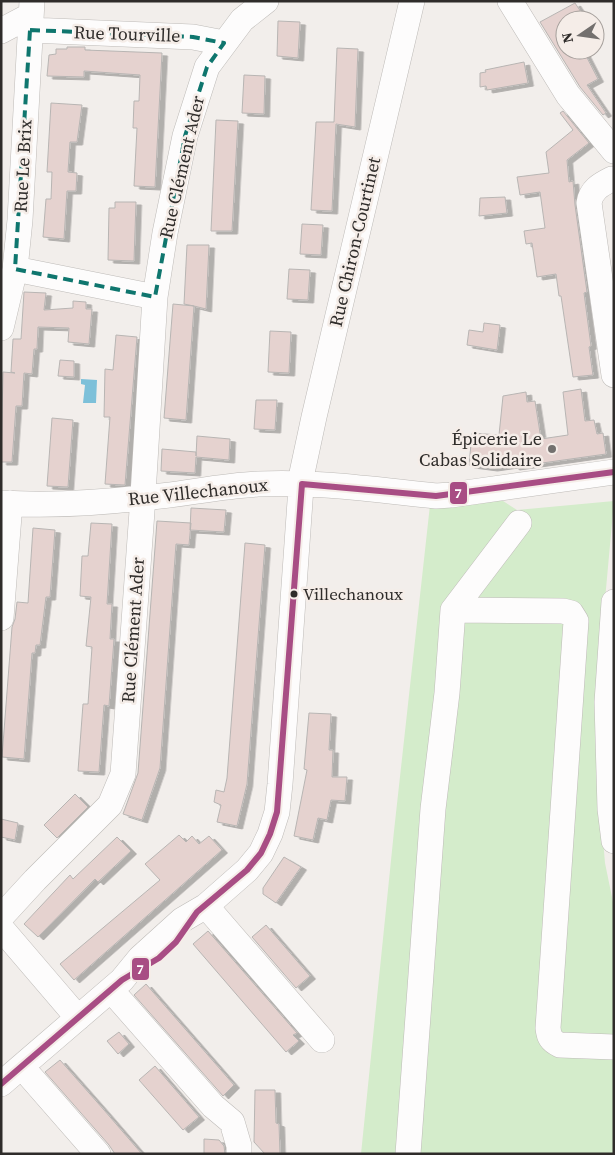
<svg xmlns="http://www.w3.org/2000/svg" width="615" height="1155" viewBox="0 0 615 1155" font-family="'Source Serif 4',serif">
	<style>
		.green { fill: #d4eccb }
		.water { fill: #7dc0d9 }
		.building { fill: #e5d2cf; stroke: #b8b5b3; filter: url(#shadow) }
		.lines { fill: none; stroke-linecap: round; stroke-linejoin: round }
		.minor-casing { stroke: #bebbb8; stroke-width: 26 }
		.minor { stroke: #fdfcfc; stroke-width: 25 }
		.bus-1-casing { stroke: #f5ede8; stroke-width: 10 }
		.bus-1 { stroke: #a84d84; stroke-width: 6 }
		.marked { fill: none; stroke: #0f766e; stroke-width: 4; stroke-dasharray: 10 6; stroke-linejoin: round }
		.poi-dot { fill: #73706e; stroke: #f5ede8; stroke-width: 2 }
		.bus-dot { fill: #2f2c2a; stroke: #f5ede8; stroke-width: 2 }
		.labels { text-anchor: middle; stroke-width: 5; stroke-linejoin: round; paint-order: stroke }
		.bus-label { font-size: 17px; fill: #2f2c2a; stroke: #f5ede8; text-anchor: start }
		.street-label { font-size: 18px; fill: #2f2c2a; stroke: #f5ede8 }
		.poi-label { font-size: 18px; fill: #2f2c2a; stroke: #f5ede8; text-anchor: end }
		.line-badge { stroke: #f5ede8; stroke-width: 2 }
		.badge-label { font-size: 14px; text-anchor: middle; font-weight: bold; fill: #fff }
	</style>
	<defs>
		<filter id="shadow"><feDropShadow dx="5.5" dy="3" stdDeviation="0" flood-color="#0004"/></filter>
	</defs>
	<rect width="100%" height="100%" fill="#f2eeeb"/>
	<path class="green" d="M 500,499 L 517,510 L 614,501 L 603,622 L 601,816 L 605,863 L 614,907 L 614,1154 L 361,1154 L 394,831 L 430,505 Z"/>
	<path class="water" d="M 81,379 L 97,380 L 96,403 L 83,403 L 85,385 L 81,384 Z"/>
	<path class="building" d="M 575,3 L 583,15 L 574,20 L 565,20 L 565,50 L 583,50 L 598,79 L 587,85 L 606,113 L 603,115 L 580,87 L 540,22 Z
		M 278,21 L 300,22 L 298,58 L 277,56 Z
		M 67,47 L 85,47 L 85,50 L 162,53 L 155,187 L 134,186 L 137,128 L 133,128 L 134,101 L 139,101 L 140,75 L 84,71 L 84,77 L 47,76 L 49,55 L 56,54 L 56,49 L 67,49 Z
		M 337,48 L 358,49 L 355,127 L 336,124 L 332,211 L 311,210 L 316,122 L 334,122 Z
		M 524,62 L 528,83 L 487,90 L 486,86 L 480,87 L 480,73 L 486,72 L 485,70 Z
		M 244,75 L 265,76 L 264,114 L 242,113 Z
		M 51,103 L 82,105 L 77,142 L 70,142 L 68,172 L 77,173 L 76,191 L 67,191 L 64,239 L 43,237 L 46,199 L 51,199 L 52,172 L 47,172 Z
		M 563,111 L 589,143 L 567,160 L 569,182 L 573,181 L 575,205 L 587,292 L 584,293 L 591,346 L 589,347 L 593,375 L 573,377 L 561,296 L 559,296 L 556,274 L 537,277 L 532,243 L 526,244 L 524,231 L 545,228 L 540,192 L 520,195 L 517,177 L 549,173 L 546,152 L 573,130 L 560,113 Z
		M 216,120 L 238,121 L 232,231 L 211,231 Z
		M 505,197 L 507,213 L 479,216 L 480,198 Z
		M 115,202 L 136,202 L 134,261 L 108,260 L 109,208 L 115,208 Z
		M 302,224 L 323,225 L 321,255 L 300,254 Z
		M 187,245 L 209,245 L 206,309 L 194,306 L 186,420 L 164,418 L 173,304 L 194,306 L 184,304 Z
		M 289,269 L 310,270 L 308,300 L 287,299 Z
		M 24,292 L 46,293 L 44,310 L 73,308 L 73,301 L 86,302 L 86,309 L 92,309 L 89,344 L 68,342 L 69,328 L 38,327 L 37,349 L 34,349 L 32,374 L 24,373 L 22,406 L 16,406 L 12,462 L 1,462 L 3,372 L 15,373 L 11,372 L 13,339 L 21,339 Z
		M 484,323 L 500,325 L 497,350 L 467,345 L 469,330 L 483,332 Z
		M 270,331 L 291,332 L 289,373 L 268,372 Z
		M 116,335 L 137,337 L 125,485 L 124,485 L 105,484 L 110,417 L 104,417 L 105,369 L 113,370 Z
		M 60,360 L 74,361 L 74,377 L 58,376 Z
		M 581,389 L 585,421 L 594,420 L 597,434 L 603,433 L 606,454 L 514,467 L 513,465 L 492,468 L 469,465 L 472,433 L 499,435 L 503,396 L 526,392 L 527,402 L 535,401 L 541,439 L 568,435 L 563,392 Z
		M 256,400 L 277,400 L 275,430 L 254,429 Z
		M 52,418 L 73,420 L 68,487 L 47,486 Z
		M 197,436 L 230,439 L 229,460 L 196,457 L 195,473 L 161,471 L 162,449 L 196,452 L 196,456 Z
		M 191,508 L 226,510 L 224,532 L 190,530 Z
		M 157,521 L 191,523 L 189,545 L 176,544 L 160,768 L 142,820 L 123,814 L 138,773 Z
		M 91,523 L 112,524 L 107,604 L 112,604 L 110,639 L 114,639 L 109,706 L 104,705 L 99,772 L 78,771 L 83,704 L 88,704 L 92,647 L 86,646 L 91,597 L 80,596 L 82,556 L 88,556 Z
		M 33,528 L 55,530 L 50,597 L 46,597 L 40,645 L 36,645 L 35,653 L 32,653 L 24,759 L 2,757 L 12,627 L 15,619 L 17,602 L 28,603 Z
		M 245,543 L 265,545 L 247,784 L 237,826 L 217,822 L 221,805 L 214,802 L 216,790 L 224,792 L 227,778 Z
		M 309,713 L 331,714 L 329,750 L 333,750 L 332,777 L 347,777 L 345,801 L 331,800 L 327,820 L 318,818 L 313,840 L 294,836 L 307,770 L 304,769 Z
		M 75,794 L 88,807 L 57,838 L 44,825 Z
		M 1,819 L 18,823 L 15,840 L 1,837 Z
		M 179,835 L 186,842 L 192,836 L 199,844 L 209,836 L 222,850 L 74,980 L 60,964 L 160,880 L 145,864 Z
		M 117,837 L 131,851 L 98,882 L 95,879 L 38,937 L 24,924 L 70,875 L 73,879 Z
		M 284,857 L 301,867 L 276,903 L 263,894 L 263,888 Z
		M 266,925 L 310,976 L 296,988 L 252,937 Z
		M 208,931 L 297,1033 L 293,1035 L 299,1041 L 286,1052 L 193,944 Z
		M 146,984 L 234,1085 L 223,1096 L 134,995 Z
		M 119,1032 L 129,1044 L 118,1054 L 107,1041 Z
		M 60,1060 L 104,1110 L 142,1154 L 115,1154 L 109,1145 L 45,1072 Z
		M 155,1066 L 199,1117 L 183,1130 L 139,1080 Z
		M 255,1090 L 275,1090 L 276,1123 L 279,1124 L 280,1154 L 265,1154 L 254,1142 Z
		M 204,1139 L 219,1140 L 224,1146 L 225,1154 L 204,1154 Z"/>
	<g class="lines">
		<g class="minor-casing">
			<path id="minor" d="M 510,1 L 568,95 L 614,151
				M 30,30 L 193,37 L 224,43
				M 1,31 L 31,15
				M 612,179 C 600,185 591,190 589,203 L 614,375
				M 15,269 L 155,297
				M 1,328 L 15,269 L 20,220 L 32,1
				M 1,503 C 47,506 96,503 141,498 C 180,495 219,486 258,484 C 317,481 377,490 436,496 L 451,495 L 614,472
				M 614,602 L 607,702 L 610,809 L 614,841
				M 453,610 L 519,523
				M 1,618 L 10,503
				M 206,906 L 322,1040
				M 1,917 L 35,880 L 110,805 L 123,774 L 142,511 L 155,297 L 165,233 L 185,136 L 207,67 L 242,20 L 266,1
				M 1,928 L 78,1018
				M 111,990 L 213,1106 L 232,1122 L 239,1146 L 239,1154
				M 22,1067 L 98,1154
				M 1,1084 L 122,980 L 140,958 L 182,920 L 206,906 L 247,870 L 261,853 L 270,834 L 277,812 L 280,784 L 302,473 L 314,417 L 412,1
				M 408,1154 L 433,809 L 447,693 L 453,610 L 563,611 L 571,613 L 576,621 L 548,1028 C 549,1037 551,1041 560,1045 L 614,1047"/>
		</g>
		<use href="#minor" class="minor"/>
		<g class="bus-1-casing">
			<path id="bus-1" d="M 302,484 L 436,496 L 614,472
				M 1,1084 L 122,980 L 159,958 L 176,942 L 197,912 L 247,870 L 261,853 L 270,834 L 277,812 L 302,484"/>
		</g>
		<use href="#bus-1" class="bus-1"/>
	</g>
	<path class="marked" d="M 30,30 L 193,37 L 224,43 L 207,67 L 185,136 L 155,297 L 15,269 Z"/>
	<circle class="poi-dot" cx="552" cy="449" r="5"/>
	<circle class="bus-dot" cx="294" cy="594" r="4.5"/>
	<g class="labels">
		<g class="bus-label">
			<text x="303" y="600">Villechanoux</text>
		</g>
		<g class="street-label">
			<text transform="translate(127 34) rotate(2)" y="6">Rue Tourville</text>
			<text transform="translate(23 166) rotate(-87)" y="6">Rue Le Brix</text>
			<text transform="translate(182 167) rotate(-77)" y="6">Rue Clément Ader</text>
			<text transform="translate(355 242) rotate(-77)" y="6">Rue Chiron-Courtinet</text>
			<text transform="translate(198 492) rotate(-6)" y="6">Rue Villechanoux</text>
			<text transform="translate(133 630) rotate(-86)" y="6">Rue Clément Ader</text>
		</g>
		<g class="poi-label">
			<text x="542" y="445">Épicerie Le<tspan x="542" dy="21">Cabas Solidaire</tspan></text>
		</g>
	</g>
	<g class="line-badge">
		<rect x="449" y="481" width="19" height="24" rx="5" fill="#a84d84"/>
		<rect x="131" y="957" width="19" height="24" rx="5" fill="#a84d84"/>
	</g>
	<g class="badge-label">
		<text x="458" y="498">7</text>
		<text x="140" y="974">7</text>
	</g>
	<rect width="615" height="1155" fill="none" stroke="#2f2c2a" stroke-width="5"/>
	<g transform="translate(580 35) rotate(257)"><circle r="24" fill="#f5ede8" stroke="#a6a09c"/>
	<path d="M0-4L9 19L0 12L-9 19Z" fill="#73706e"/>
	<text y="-8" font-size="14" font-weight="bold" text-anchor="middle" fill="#2f2c2a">N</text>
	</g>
</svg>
